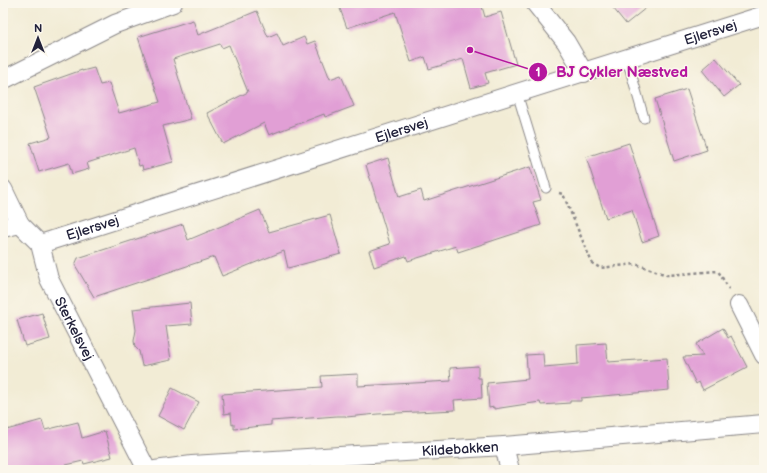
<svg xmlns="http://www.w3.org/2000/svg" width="767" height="473" viewBox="0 0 767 473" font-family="'Balsamiq Sans',sans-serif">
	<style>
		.building { fill: #e19fd5 }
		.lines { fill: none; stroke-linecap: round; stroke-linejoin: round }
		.lane-casing { stroke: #8a8788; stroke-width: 11 }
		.street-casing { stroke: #8a8788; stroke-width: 20 }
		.path { stroke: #8a8788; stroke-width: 2.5; stroke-dasharray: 3 3; stroke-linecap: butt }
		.lane { stroke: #fff; stroke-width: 9 }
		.street { stroke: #fff; stroke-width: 18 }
		.labels { text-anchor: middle; stroke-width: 3; stroke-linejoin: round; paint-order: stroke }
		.street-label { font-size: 14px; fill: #22223b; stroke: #fbf7ec }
		.leader { fill: none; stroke: #b5179e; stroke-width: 1.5 }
		.callout-dot { fill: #b5179e; stroke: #fbf7ec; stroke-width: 1.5 }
		.mark-label { font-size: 12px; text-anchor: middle; font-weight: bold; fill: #fff }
		.callout-label { font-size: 15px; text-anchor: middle; font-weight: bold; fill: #b5179e; stroke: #fbf7ec; stroke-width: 3; stroke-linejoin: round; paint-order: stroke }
	</style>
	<rect width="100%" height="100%" fill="#fbf7ec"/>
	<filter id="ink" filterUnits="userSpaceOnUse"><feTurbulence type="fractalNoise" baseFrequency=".025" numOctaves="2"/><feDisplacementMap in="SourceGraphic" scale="8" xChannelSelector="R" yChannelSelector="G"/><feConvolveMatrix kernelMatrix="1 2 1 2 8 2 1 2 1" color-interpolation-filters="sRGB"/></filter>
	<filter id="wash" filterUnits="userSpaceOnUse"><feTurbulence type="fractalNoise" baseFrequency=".012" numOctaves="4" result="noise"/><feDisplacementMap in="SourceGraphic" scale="16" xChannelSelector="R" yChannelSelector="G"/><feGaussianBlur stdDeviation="0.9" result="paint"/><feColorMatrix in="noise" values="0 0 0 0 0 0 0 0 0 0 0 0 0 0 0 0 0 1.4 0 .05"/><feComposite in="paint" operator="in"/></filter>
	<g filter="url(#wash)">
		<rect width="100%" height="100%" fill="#f2ecd5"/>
		<g id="blocks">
			<path class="building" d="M 338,3 L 481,3 L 485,17 L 501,12 L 516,64 L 485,73 L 488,83 L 471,88 L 463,59 L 429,69 L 425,57 L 411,62 L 395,12 L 347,28 Z
				M 609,3 L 652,3 L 626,24 Z
				M 257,11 L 268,37 L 277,33 L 283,46 L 304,37 L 307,44 L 315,41 L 330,79 L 341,75 L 354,106 L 325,117 L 324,114 L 269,135 L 264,123 L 223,144 L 207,113 L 248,92 L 229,45 L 222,48 L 220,44 L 173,59 L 191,119 L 163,126 L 173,162 L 143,170 L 142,165 L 139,166 L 134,148 L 87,163 L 89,169 L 72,174 L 69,163 L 39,172 L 30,143 L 51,137 L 34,87 L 82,70 L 82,71 L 94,68 L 100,85 L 109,83 L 119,113 L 160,102 L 138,37 L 193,20 L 198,35 Z
				M 716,58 L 739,85 L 724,97 L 702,70 Z
				M 687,89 L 707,150 L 674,161 L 655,99 Z
				M 629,143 L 659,236 L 642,242 L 632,210 L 606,218 L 586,157 Z
				M 388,158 L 399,197 L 421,190 L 424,201 L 530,167 L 541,200 L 533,202 L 541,225 L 458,252 L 456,246 L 408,261 L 406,256 L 374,267 L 369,251 L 390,244 L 366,165 Z
				M 260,210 L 269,232 L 330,215 L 341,254 L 288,268 L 284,251 L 222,276 L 214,257 L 94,297 L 75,265 L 78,258 L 183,224 L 188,240 Z
				M 190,303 L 192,324 L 166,326 L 171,360 L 142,366 L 139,351 L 135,347 L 134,341 L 136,330 L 133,309 Z
				M 42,313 L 50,339 L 25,346 L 17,320 Z
				M 723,328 L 728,338 L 731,336 L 747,367 L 703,390 L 699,382 L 696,384 L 683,357 L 703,356 L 696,344 Z
				M 606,343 L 608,362 L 667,358 L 669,390 L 581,398 L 581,401 L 570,401 L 570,403 L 541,405 L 540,402 L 494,409 L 494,407 L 489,408 L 487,383 L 528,379 L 526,355 L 543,354 L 544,367 L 578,364 L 577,345 Z
				M 478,366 L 478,378 L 481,378 L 482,398 L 454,400 L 455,410 L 378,414 L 346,417 L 346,416 L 337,416 L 271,421 L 271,425 L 234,429 L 234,424 L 232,425 L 231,413 L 224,414 L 222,394 L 322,387 L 321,376 L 358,374 L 358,386 L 451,381 L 450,368 Z
				M 172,388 L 199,402 L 184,430 L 158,416 Z
				M 42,420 L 45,430 L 78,422 L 82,438 L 105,431 L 112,457 L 84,464 L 83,461 L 45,470 L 3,470 L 3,431 Z"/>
		</g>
	</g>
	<g filter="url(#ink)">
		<use href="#blocks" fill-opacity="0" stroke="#8a8788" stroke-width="1"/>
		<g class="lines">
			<g class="lane-casing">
				<path id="lane" d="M 627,59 L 644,118
					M 517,93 L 546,188"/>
			</g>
			<g class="street-casing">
				<g id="street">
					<path d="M 535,3 L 566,42 L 584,73"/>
					<path d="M 3,80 L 115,24 L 173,3"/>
					<path id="s1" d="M 3,189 L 20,224 L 40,244 L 49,279 L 147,470"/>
					<path d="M 3,228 L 20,224"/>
					<path id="s2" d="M 40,244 L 764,15"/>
					<path d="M 739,305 L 764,355"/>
					<path d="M 504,446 L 510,470"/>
					<path id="s3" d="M 155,470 L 192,465 L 504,446 L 764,424"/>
				</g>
			</g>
			<path class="path" d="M 559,193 L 563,194 L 592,263 L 600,268 L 636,264 L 667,275 L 718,271 L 729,289"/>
			<use href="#lane" class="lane"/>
			<use href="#street" class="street"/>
		</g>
	</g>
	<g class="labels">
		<g class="street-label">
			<text dy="5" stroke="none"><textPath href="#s2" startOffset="703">Ejlersvej</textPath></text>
			<text dy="5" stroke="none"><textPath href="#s2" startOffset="379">Ejlersvej</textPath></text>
			<text dy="5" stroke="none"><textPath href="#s2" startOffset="55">Ejlersvej</textPath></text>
			<text dy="5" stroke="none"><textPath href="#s1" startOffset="159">Sterkelsvej</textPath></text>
			<text dy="5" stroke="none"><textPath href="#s3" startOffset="306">Kildebakken</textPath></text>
		</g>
	</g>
	<path class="leader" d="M470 50L538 72"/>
	<g class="callout-dot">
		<circle cx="470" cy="50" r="4"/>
		<circle cx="538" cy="72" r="10"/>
	</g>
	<g class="mark-label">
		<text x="538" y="76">1</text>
	</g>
	<g class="callout-label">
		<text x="622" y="77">BJ Cykler Næstved</text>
	</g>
	<rect width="767" height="473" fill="none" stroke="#fbf7ec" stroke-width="16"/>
	<g transform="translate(38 38)" stroke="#fbf7ec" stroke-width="3" paint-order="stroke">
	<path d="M0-3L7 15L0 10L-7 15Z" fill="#22223b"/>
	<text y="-6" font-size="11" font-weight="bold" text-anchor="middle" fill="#22223b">N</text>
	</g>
</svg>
